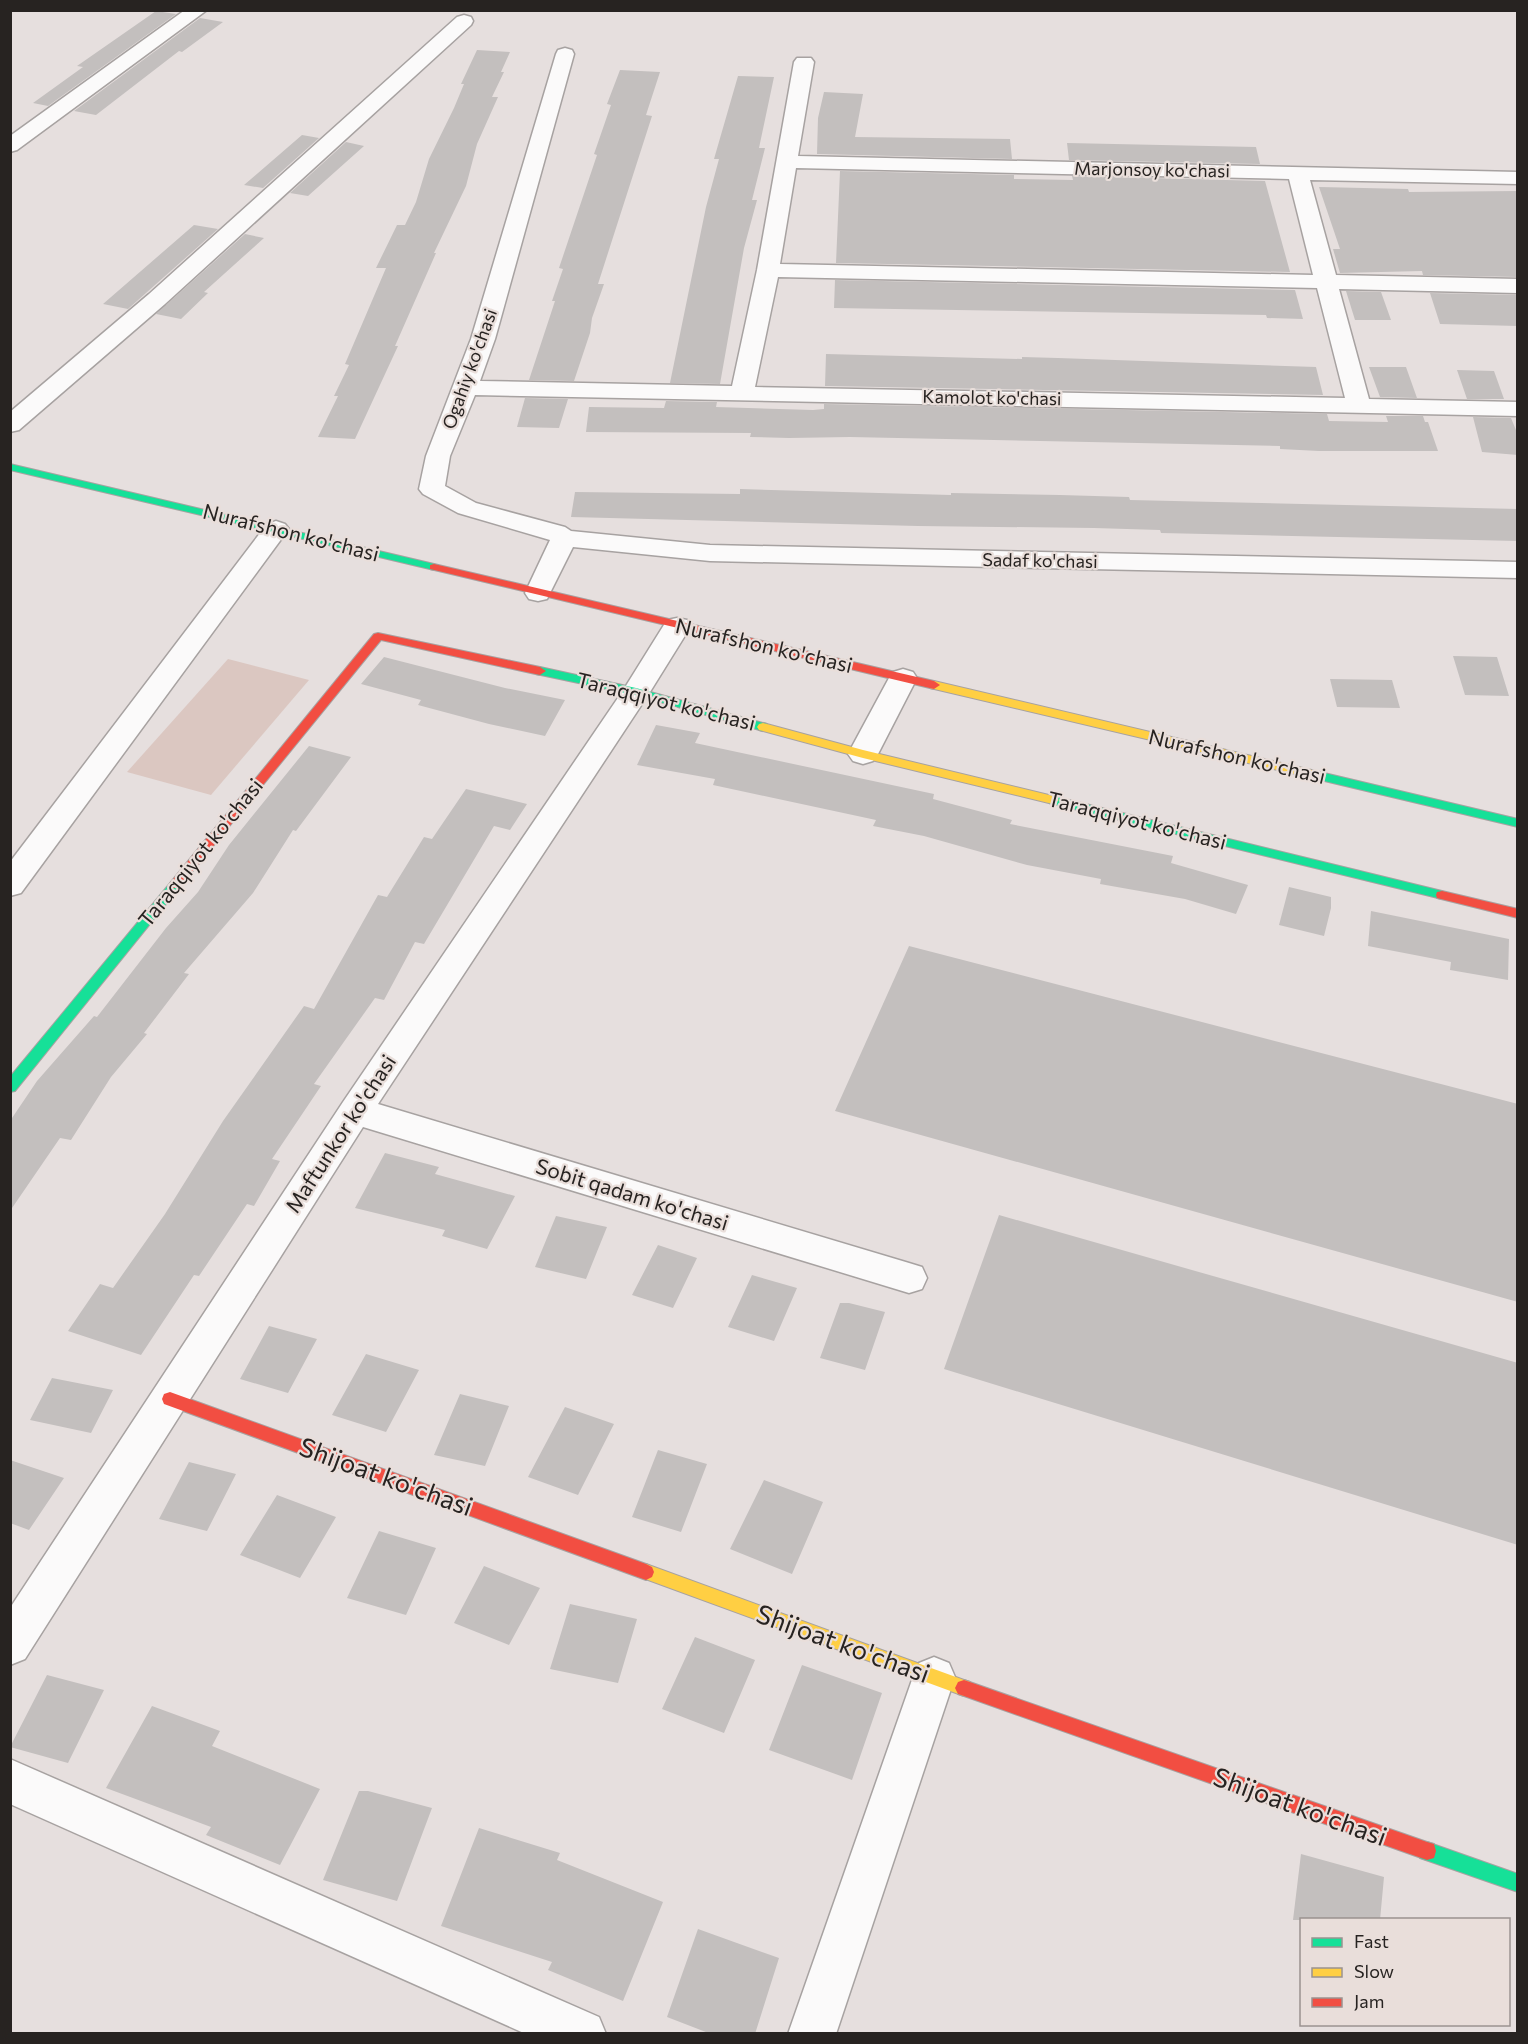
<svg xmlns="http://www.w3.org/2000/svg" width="1528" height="2044" viewBox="0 0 1528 2044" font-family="Commissioner,sans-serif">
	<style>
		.green { fill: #dbc7c1 }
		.building { fill: #c3bfbe }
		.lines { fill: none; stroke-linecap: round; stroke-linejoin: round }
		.street-casing { stroke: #a7a2a1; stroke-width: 3 }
		.fast-casing { stroke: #a7a2a1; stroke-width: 2 }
		.slow-casing { stroke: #a7a2a1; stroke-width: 2 }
		.jam-casing { stroke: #a7a2a1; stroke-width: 2 }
		.street { fill: #fbfafa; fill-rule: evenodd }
		.fast { fill: #16e098; fill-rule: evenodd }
		.slow { fill: #ffcf43; fill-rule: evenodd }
		.jam { fill: #f24e42; fill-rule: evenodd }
		.labels { text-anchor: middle; stroke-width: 4.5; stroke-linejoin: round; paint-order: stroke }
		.far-street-label { font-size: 18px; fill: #272321; stroke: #e9deda }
		.street-label { font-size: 21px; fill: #272321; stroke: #e9deda }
		.near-street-label { font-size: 26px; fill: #272321; stroke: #e9deda }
	</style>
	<rect width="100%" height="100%" fill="#e6dfde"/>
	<path class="green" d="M 228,659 L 309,680 L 211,795 L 127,772 Z"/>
	<path class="building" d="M 156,11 L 176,14 L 48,106 L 33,103 L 83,67 L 77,66 Z
		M 200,18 L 223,22 L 182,52 L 179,51 L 96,115 L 74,111 Z
		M 477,50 L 510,52 L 501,72 L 504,72 L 492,97 L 498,97 L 477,144 L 466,186 L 434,253 L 436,253 L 395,346 L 398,346 L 355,439 L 318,437 L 338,396 L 334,396 L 349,365 L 345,364 L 386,268 L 376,268 L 397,225 L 405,225 L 416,202 L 429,159 L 454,108 L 464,84 L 461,84 Z
		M 620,70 L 660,72 L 646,115 L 652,116 L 598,284 L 604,284 L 592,318 L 590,333 L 574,381 L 529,380 L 555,301 L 552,301 L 563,269 L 559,268 L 597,155 L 594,154 L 611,105 L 607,104 Z
		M 738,76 L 774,77 L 759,148 L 765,148 L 752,200 L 757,200 L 744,248 L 720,384 L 670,383 L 706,207 L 719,159 L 714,159 Z
		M 824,92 L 863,94 L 855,137 L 1010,139 L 1012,159 L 817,154 L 818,118 Z
		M 302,135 L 319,138 L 263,188 L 244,185 Z
		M 346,142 L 364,146 L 308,196 L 290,193 Z
		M 1067,143 L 1256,147 L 1260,164 L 1069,160 Z
		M 840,171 L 1014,175 L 1014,179 L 1073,180 L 1072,176 L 1265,181 L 1290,272 L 836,263 Z
		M 1319,187 L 1408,189 L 1409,192 L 1518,191 L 1518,277 L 1423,275 L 1422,271 L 1340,273 L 1333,249 L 1340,249 Z
		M 194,225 L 218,229 L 128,309 L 103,304 Z
		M 245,234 L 264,238 L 204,292 L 208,293 L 181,319 L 156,314 Z
		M 835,280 L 1295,290 L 1303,319 L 1267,318 L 1266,315 L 834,308 Z
		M 1346,291 L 1381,292 L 1391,320 L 1355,320 Z
		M 1430,293 L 1518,295 L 1518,326 L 1440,324 Z
		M 826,354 L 1022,359 L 1022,357 L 1058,358 L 1316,367 L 1323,395 L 825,386 Z
		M 1369,367 L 1406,367 L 1417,398 L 1380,397 Z
		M 1457,370 L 1494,371 L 1504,399 L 1467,399 Z
		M 525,398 L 568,399 L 559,428 L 517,427 Z
		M 666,401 L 717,402 L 716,407 L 813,410 L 824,409 L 824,404 L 1327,414 L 1329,421 L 1388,422 L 1386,416 L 1423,416 L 1425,422 L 1428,422 L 1438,451 L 1319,451 L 1280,449 L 1280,446 L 850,437 L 789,438 L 750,437 L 751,433 L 586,432 L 589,407 L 664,408 Z
		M 1473,417 L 1511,418 L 1518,435 L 1518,455 L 1482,452 Z
		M 740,489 L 951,495 L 951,493 L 1060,495 L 1129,497 L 1130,500 L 1518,509 L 1518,541 L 1161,533 L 1160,530 L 1094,528 L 918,526 L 571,517 L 575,492 L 740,494 Z
		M 1453,656 L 1497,657 L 1509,696 L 1465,695 Z
		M 384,657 L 505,688 L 565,700 L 545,736 L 489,724 L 418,705 L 421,700 L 361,684 Z
		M 1330,679 L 1392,680 L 1400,708 L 1337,707 Z
		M 656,725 L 700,733 L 695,743 L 934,794 L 933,799 L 1012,820 L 1010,824 L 1173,856 L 1171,863 L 1248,885 L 1236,914 L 1185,899 L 1100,884 L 1101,879 L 1027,865 L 924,836 L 873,826 L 876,820 L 713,785 L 715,779 L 637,765 Z
		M 309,746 L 351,757 L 296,831 L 293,830 L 253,893 L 184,973 L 189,974 L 144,1033 L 147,1034 L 111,1077 L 71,1140 L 60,1138 L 10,1211 L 10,1121 L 37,1081 L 94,1016 L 97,1017 L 166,928 L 198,892 L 229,845 Z
		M 466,789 L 527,804 L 510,830 L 494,826 L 424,944 L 415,942 L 384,1000 L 375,998 L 314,1084 L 321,1086 L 272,1159 L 280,1161 L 254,1206 L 247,1204 L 199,1276 L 194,1275 L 141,1355 L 68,1331 L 100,1284 L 113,1288 L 165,1214 L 223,1121 L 304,1006 L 314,1009 L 378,895 L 387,897 L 424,837 L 432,839 Z
		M 1289,887 L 1331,897 L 1331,908 L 1324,936 L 1279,925 Z
		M 1371,911 L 1509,939 L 1508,980 L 1450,970 L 1451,962 L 1368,946 Z
		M 909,946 L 1518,1104 L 1518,1302 L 835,1111 Z
		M 385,1153 L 439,1167 L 435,1174 L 515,1196 L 487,1249 L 442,1236 L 445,1230 L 355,1208 Z
		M 999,1215 L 1518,1363 L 1518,1545 L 944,1369 Z
		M 556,1216 L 607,1227 L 586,1279 L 535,1267 Z
		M 658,1245 L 697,1258 L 673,1308 L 632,1295 Z
		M 752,1275 L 797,1288 L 774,1341 L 728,1327 Z
		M 840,1303 L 849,1303 L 885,1312 L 865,1370 L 820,1358 Z
		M 269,1326 L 317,1339 L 288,1393 L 240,1379 Z
		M 366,1354 L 419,1370 L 386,1432 L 332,1415 Z
		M 52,1378 L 113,1390 L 91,1433 L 30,1420 Z
		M 460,1394 L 509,1406 L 485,1466 L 434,1455 Z
		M 565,1407 L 614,1424 L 578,1495 L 528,1477 Z
		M 658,1450 L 707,1464 L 681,1532 L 632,1517 Z
		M 10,1460 L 64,1478 L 29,1530 L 10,1523 Z
		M 189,1462 L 236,1474 L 207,1531 L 159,1519 Z
		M 764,1480 L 823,1502 L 792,1574 L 730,1549 Z
		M 277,1495 L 336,1517 L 300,1578 L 240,1555 Z
		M 379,1531 L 436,1548 L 406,1615 L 347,1598 Z
		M 484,1566 L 540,1588 L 509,1645 L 454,1623 Z
		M 570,1604 L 637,1619 L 618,1683 L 550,1669 Z
		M 695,1637 L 755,1660 L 724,1733 L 662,1709 Z
		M 802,1665 L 882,1693 L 852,1780 L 769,1750 Z
		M 47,1675 L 104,1690 L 68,1763 L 10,1747 Z
		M 152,1706 L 220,1731 L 212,1746 L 320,1789 L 280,1865 L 206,1835 L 211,1827 L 106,1788 Z
		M 359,1791 L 368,1791 L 432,1808 L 397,1901 L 323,1880 Z
		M 479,1828 L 560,1853 L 557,1860 L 663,1902 L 623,2001 L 548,1970 L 552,1962 L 441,1926 Z
		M 1301,1854 L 1384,1877 L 1380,1920 L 1293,1920 Z
		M 698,1929 L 779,1958 L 755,2034 L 711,2034 L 667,2017 Z"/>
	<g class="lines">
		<g class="street-casing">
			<path id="street" d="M 185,10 L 207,10 L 17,150 L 10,152 L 10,136 Z
				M 464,15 L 471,17 L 473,21 L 471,25 L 165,304 L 19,430 L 10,432 L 10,412 L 149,294 L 457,17 Z
				M 565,48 L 572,50 L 574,54 L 495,339 L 480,381 L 732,386 L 757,270 L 794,62 L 797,58 L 811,58 L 814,62 L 798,156 L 1518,172 L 1518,184 L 1310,180 L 1336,275 L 1518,279 L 1518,293 L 1339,289 L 1369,399 L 1518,402 L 1518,416 L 475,395 L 450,456 L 445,486 L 476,503 L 565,527 L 571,531 L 710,545 L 1518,562 L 1518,578 L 710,561 L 573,547 L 547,599 L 538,601 L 529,599 L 525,593 L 550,540 L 458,513 L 423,494 L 419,489 L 426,456 L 471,339 L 556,54 L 558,50 ZM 796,168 L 1289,179 L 1313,275 L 780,264 ZM 778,277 L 1317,288 L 1345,398 L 755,387 Z
				M 276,521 L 285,524 L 289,529 L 285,534 L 21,893 L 10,896 L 10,862 L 267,524 Z
				M 677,618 L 687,620 L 691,626 L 650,692 L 378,1104 L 909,1263 L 922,1267 L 927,1278 L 922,1289 L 909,1293 L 363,1127 L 25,1659 L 10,1665 L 10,1608 L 343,1102 L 624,689 L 667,620 Z
				M 903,669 L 913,672 L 917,678 L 878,754 L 873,761 L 863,764 L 853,761 L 848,754 L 889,678 L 893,672 Z
				M 934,1657 L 949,1663 L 955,1677 L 836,2034 L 788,2034 L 913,1677 L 919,1663 Z
				M 10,1759 L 599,2017 L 606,2034 L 526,2034 L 10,1804 Z"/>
		</g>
		<g class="fast-casing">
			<path id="fast" d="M 10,464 L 434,564 L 439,567 L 434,570 L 10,470 Z
				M 540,667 L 636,688 L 767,724 L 769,727 L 763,731 L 635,695 L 536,674 L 534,671 Z
				M 1320,772 L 1518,819 L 1518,827 L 1316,779 L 1314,776 L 1316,773 Z
				M 1053,796 L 1442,891 L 1448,895 L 1442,899 L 1049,803 L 1047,800 L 1049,797 Z
				M 175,881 L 181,885 L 179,888 L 15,1091 L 10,1092 L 10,1077 L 171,882 Z
				M 1427,1842 L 1518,1874 L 1518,1892 L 1420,1858 L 1418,1851 L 1420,1844 Z"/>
		</g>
		<g class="slow-casing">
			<path id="slow" d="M 934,681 L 1320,772 L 1326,776 L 1320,780 L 930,688 L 930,682 Z
				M 763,723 L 863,750 L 1053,796 L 1059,800 L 1053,804 L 863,758 L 759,730 L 757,727 L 759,724 Z
				M 646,1564 L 964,1680 L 970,1682 L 973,1688 L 970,1694 L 964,1696 L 640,1577 L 638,1572 L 640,1567 Z"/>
		</g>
		<g class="jam-casing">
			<path id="jam" d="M 434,564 L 934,681 L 940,685 L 934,689 L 430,569 L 430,565 Z
				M 378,633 L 540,667 L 546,671 L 540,675 L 381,640 L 179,888 L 171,888 L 169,885 L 171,882 L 374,634 Z
				M 1442,891 L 1518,909 L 1518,918 L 1437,898 L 1436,895 L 1437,892 Z
				M 170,1392 L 646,1564 L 652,1567 L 654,1572 L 652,1577 L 646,1580 L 164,1404 L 162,1399 L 164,1394 Z
				M 964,1680 L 1427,1842 L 1434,1844 L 1436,1851 L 1434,1858 L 1427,1860 L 964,1696 L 958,1694 L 955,1688 L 958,1682 Z"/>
		</g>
		<use href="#street" class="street"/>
		<use href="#fast" class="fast"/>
		<use href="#slow" class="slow"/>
		<use href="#jam" class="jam"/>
	</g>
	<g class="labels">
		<g class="far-street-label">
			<text transform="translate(1152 170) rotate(1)" y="6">Marjonsoy ko'chasi</text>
			<text transform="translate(470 369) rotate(-70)" y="6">Ogahiy ko'chasi</text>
			<text transform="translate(992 398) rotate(1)" y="6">Kamolot ko'chasi</text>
			<text transform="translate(1040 561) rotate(1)" y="6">Sadaf ko'chasi</text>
		</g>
		<g class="street-label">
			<text transform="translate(291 533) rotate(14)" y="7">Nurafshon ko'chasi</text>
			<text transform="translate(764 646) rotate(13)" y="7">Nurafshon ko'chasi</text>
			<text transform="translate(666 702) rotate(14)" y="7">Taraqqiyot ko'chasi</text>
			<text transform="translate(1237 757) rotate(13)" y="7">Nurafshon ko'chasi</text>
			<text transform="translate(1137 821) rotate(14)" y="7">Taraqqiyot ko'chasi</text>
			<text transform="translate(201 853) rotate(-51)" y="7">Taraqqiyot ko'chasi</text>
			<text transform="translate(341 1134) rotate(-57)" y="7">Maftunkor ko'chasi</text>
			<text transform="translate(632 1195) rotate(17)" y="7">Sobit qadam ko'chasi</text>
		</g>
		<g class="near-street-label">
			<text transform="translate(386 1477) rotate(20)" y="9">Shijoat ko'chasi</text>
			<text transform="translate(843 1644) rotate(20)" y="9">Shijoat ko'chasi</text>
			<text transform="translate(1300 1807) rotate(20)" y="9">Shijoat ko'chasi</text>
		</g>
	</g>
	<rect width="1528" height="2044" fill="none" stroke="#272321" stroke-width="24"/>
	<rect x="1300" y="1918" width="210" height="108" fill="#e9deda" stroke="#9b9390" stroke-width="1.5"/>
	<rect x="1312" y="1938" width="30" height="9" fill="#16e098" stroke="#9b9390" stroke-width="1.5"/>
	<text x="1354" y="1948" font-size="18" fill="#272321">Fast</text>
	<rect x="1312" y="1968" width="30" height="9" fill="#ffcf43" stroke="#9b9390" stroke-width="1.5"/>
	<text x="1354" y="1978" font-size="18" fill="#272321">Slow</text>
	<rect x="1312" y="1998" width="30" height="9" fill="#f24e42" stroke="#9b9390" stroke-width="1.5"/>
	<text x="1354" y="2008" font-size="18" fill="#272321">Jam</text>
</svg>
